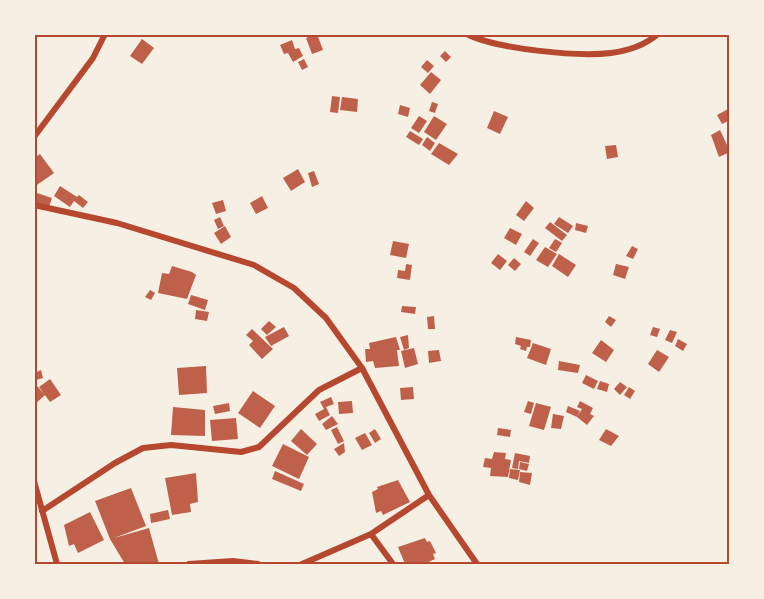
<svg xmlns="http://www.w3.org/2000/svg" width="764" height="599" viewBox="0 0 764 599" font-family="Figtree,sans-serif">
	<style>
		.building { fill: #bf614a }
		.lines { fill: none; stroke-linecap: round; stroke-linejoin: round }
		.minor { stroke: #b5482f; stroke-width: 6 }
		.neatline { fill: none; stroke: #b5482f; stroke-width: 2 }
	</style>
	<rect width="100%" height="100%" fill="#f6efe4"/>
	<path class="building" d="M 317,34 L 323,50 L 312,54 L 306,38 Z
		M 142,39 L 154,48 L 142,64 L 130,56 Z
		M 292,40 L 295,49 L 299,48 L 303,56 L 293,62 L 288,53 L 284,54 L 280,45 Z
		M 445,51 L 451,57 L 446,62 L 440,56 Z
		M 304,59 L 308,67 L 302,70 L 298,62 Z
		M 427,60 L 434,66 L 428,73 L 421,67 Z
		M 431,72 L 441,80 L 430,94 L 420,85 Z
		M 332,96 L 340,97 L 338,113 L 330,112 Z
		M 342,97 L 358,99 L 357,112 L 340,110 Z
		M 432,102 L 438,104 L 435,113 L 429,111 Z
		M 400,105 L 410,108 L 408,117 L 398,114 Z
		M 730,108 L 730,120 L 722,124 L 717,115 Z
		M 494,111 L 508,117 L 500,134 L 487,128 Z
		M 419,116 L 427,121 L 419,133 L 411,128 Z
		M 434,116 L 447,124 L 436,140 L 424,132 Z
		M 720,130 L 727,145 L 730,143 L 730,152 L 719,157 L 711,135 Z
		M 410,131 L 423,139 L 419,145 L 406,137 Z
		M 427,137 L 435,143 L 430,151 L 422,145 Z
		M 439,143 L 458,154 L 449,165 L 431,154 Z
		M 616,145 L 618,157 L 607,159 L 605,146 Z
		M 40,154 L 54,173 L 34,187 L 34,158 Z
		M 298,169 L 305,182 L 291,191 L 283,178 Z
		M 314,171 L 319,184 L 312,187 L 308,173 Z
		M 60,186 L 77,197 L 79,195 L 88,202 L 83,208 L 74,201 L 70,207 L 54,196 Z
		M 34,192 L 52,198 L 49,207 L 34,203 Z
		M 262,196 L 268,208 L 256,214 L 250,203 Z
		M 223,200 L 226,211 L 216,214 L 212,203 Z
		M 526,201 L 534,208 L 524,221 L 516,215 Z
		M 220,217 L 224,226 L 218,229 L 214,220 Z
		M 559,217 L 573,226 L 568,233 L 554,224 Z
		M 550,222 L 567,235 L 562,241 L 545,228 Z
		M 576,223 L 588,226 L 586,233 L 575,230 Z
		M 225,226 L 231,237 L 221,244 L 214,233 Z
		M 510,228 L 522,234 L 516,245 L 504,238 Z
		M 533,239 L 539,243 L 530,256 L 524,252 Z
		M 555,239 L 562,243 L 556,252 L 549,248 Z
		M 393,241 L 409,244 L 406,258 L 390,255 Z
		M 632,246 L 638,249 L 633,259 L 626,256 Z
		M 545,247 L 557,254 L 548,267 L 536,260 Z
		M 498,254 L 507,261 L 500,270 L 491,263 Z
		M 559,254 L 576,265 L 568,277 L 552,266 Z
		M 514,258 L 521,264 L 515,271 L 508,265 Z
		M 406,264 L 412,265 L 410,280 L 397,278 L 398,270 L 405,271 Z
		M 616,264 L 629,267 L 625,279 L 613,275 Z
		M 172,266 L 192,272 L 196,275 L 187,299 L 158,293 L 162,273 L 169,274 Z
		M 150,290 L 155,293 L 151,300 L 145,297 Z
		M 191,295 L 208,300 L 205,310 L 188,304 Z
		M 402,306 L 416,307 L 415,314 L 401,312 Z
		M 196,310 L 209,312 L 207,321 L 195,319 Z
		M 434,316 L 435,329 L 428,329 L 427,317 Z
		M 609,316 L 616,320 L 611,327 L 605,322 Z
		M 269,321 L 276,327 L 267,335 L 261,329 Z
		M 284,327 L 289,336 L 271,346 L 265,337 Z
		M 653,327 L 660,329 L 657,337 L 650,335 Z
		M 252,329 L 273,349 L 262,359 L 249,345 L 253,341 L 246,335 Z
		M 670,330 L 677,332 L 672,343 L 665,340 Z
		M 408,335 L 409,348 L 404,350 L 400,337 Z
		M 396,337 L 400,350 L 397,350 L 399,366 L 375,368 L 373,361 L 366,362 L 365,349 L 370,349 L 369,343 Z
		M 516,337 L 531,340 L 530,347 L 527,347 L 526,351 L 520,349 L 521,346 L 515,344 Z
		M 678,339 L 687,344 L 683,351 L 675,346 Z
		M 601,340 L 614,350 L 606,362 L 592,353 Z
		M 533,343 L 551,349 L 546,365 L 527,358 Z
		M 414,348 L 418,364 L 405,368 L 401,351 Z
		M 439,350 L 441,361 L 429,363 L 428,351 Z
		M 657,350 L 669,357 L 659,372 L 648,364 Z
		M 559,361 L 580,365 L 578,373 L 558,370 Z
		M 206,366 L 207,393 L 179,395 L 177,368 Z
		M 41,370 L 43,378 L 36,380 L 34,373 Z
		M 586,375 L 598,381 L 594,389 L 582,383 Z
		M 50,379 L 61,395 L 50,402 L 39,387 Z
		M 600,381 L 609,384 L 607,392 L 597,389 Z
		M 620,382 L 627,387 L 620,395 L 614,389 Z
		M 37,386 L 45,395 L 34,405 L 34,388 Z
		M 413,387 L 414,399 L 401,400 L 400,388 Z
		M 629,387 L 635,391 L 630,399 L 624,395 Z
		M 253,391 L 275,406 L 260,428 L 238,413 Z
		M 331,397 L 334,404 L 326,407 L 330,415 L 319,421 L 315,414 L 324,409 L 320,402 Z
		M 352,401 L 353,413 L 339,414 L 338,402 Z
		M 528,401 L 534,403 L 531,414 L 524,412 Z
		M 580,401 L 593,408 L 590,414 L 594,416 L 587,425 L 577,417 L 582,409 L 577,407 Z
		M 229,403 L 230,411 L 215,414 L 213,406 Z
		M 536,403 L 551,407 L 544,430 L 529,426 Z
		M 568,406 L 580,411 L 577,417 L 566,412 Z
		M 173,407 L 205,410 L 205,436 L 171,435 Z
		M 553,414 L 564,416 L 561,429 L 551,428 Z
		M 332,416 L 338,424 L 326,430 L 322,424 Z
		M 236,418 L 238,439 L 212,441 L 210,420 Z
		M 337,427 L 344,441 L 338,444 L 331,430 Z
		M 498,428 L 511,430 L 510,437 L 497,435 Z
		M 301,429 L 317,444 L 307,455 L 291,441 Z
		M 375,429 L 381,439 L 375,443 L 369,433 Z
		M 606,429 L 619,436 L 611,446 L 599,440 Z
		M 365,433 L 372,445 L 362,450 L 355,438 Z
		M 344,443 L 345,452 L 339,456 L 334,449 Z
		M 283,444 L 309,457 L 299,479 L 272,466 Z
		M 494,452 L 506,453 L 505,459 L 511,460 L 508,477 L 490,476 L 491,468 L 483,467 L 485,458 L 492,459 Z
		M 515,453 L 530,456 L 529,463 L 519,461 L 518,469 L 512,468 Z
		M 520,462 L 529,464 L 527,471 L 519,469 Z
		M 510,469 L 520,470 L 518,480 L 509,478 Z
		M 275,471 L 304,484 L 301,491 L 272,479 Z
		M 520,472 L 532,473 L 530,485 L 519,482 Z
		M 196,473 L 198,502 L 190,504 L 191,512 L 172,515 L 165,478 Z
		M 398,480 L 410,502 L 383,515 L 381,511 L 376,513 L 372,492 L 378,489 L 377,487 Z
		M 131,488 L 146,526 L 114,538 L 149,528 L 159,564 L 125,564 L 110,539 L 95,501 Z
		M 168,510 L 170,519 L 151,523 L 150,514 Z
		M 90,512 L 104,540 L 78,553 L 74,544 L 69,546 L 64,525 Z
		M 425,538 L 427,542 L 430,541 L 436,553 L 433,554 L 435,559 L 424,564 L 405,564 L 398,547 Z"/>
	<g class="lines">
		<path class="minor" d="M 467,34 C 496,49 578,57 611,53 C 627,51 645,45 658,34
			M 34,137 L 93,58 L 105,34
			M 34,205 L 117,223 L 254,265 L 294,288 L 326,318 L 362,368 L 429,495 L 477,564
			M 34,481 L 57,564
			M 42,511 L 115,463 L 143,448 L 171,445 L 241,452 L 259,447 L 319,390 L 362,368
			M 371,534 L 393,564
			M 189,564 L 233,561 L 258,564
			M 302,564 L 371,534 L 429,495"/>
	</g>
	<rect width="764" height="599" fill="none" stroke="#f6efe4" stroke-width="72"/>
	<rect x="36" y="36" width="692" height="527" class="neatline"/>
</svg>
